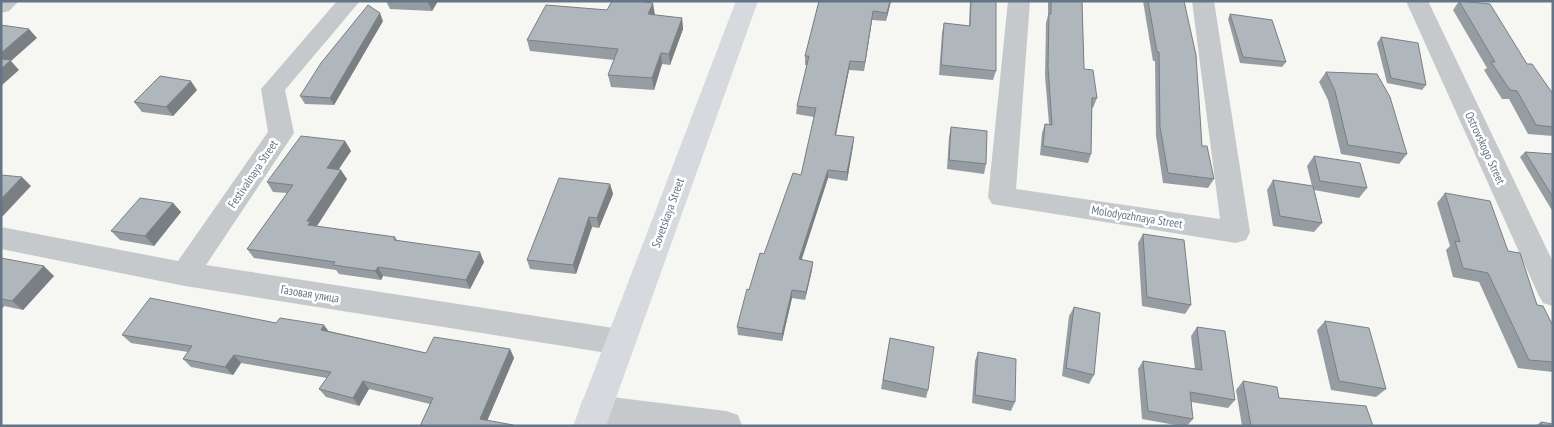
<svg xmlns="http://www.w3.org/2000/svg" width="1554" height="427" viewBox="0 0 1554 427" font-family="'PT Sans Narrow',sans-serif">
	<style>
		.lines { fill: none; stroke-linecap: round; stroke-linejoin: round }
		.street { fill: #c5c9cc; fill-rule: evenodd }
		.secondary { fill: #d6dadf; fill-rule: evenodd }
		.wall { fill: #969da2 }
		.shaded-wall { fill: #7a7f84 }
		.building { fill: #afb6bc; stroke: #7a7f84 }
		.labels { text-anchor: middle; stroke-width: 5; stroke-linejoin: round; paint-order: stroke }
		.street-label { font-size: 12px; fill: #637586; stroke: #fff }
	</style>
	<rect width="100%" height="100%" fill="#f6f6f2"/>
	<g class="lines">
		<path class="street" d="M 1,1 L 19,1 L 9,11 L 1,13 Z
			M 337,1 L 360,1 L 285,90 L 294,133 L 206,265 L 620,329 L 631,333 L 635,342 L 631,351 L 620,355 L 185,286 L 1,249 L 1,227 L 178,261 L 268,132 L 261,89 Z
			M 1008,1 L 1030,1 L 1016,189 L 1220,219 L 1192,1 L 1214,1 L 1250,232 L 1246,240 L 1236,243 L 992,204 L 988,197 Z
			M 1406,1 L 1428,1 L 1553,262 L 1553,306 L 1543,303 L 1538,294 Z
			M 595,395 L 726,411 L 738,415 L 742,426 L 595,425 L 583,421 L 579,410 L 583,399 Z"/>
		<path class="secondary" d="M 736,1 L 758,1 L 606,426 L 573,426 Z"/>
	</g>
	<path class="wall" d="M 386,1 L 438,1 L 432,11 L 390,9 Z
		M 819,1 L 891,1 L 886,21 L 872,20 L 864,71 L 849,70 L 836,135 L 853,146 L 847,181 L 828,178 L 801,260 L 812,270 L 805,300 L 792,298 L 782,341 L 738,335 L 737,327 L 749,290 L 764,254 L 801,175 L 814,117 L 796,114 L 797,106 L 807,65 L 805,65 L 805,56 Z
		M 970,1 L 996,1 L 996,71 L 993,80 L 939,75 L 942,33 L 944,23 L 969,26 Z
		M 1048,1 L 1082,1 L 1084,69 L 1097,98 L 1093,108 L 1092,107 L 1091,154 L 1088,163 L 1040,155 L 1042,133 L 1045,124 L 1049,124 L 1045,76 L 1046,23 L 1048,15 Z
		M 1143,1 L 1184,1 L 1202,146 L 1214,179 L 1208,188 L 1163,183 L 1156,136 L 1155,61 L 1153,61 Z
		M 1459,1 L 1527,64 L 1553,94 L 1553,136 L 1528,134 L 1509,99 L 1502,99 L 1484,70 L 1487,68 L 1453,10 Z
		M 1230,14 L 1286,62 L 1282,67 L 1240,63 L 1228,19 Z
		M 654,15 L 682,18 L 683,29 L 670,65 L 662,64 L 654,90 L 611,87 L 608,75 L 614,60 L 530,51 L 527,40 Z
		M 383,21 L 334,105 L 305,104 L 300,96 Z
		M 1381,37 L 1426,85 L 1422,90 L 1387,83 L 1377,43 Z
		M 1326,72 L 1407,154 L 1399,164 L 1341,154 L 1328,100 L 1319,82 Z
		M 197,90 L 173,116 L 142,112 L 134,102 Z
		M 951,127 L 986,164 L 984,174 L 947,169 L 949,137 Z
		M 345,141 L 351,151 L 338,169 L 347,179 L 317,226 L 395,237 L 397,240 L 484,262 L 470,289 L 383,276 L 381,280 L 339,274 L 336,270 L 254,258 L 247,249 L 287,193 L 273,192 L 267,182 Z
		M 1525,152 L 1553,154 L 1553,212 L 1520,157 Z
		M 1314,156 L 1367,188 L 1359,198 L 1314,190 L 1322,223 L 1314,232 L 1273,226 L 1267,190 L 1273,180 L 1312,186 L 1307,166 Z
		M 610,184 L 613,194 L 599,228 L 592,227 L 576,274 L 530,269 L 527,260 Z
		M 1445,193 L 1508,251 L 1537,305 L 1553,326 L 1553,372 L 1518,368 L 1479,282 L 1453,277 L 1446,250 L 1450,246 L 1437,203 Z
		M 173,203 L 181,212 L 154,246 L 120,240 L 111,231 Z
		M 1143,234 L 1191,305 L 1185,314 L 1142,306 L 1138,243 Z
		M 1,258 L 54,276 L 23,310 L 4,306 L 1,309 Z
		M 1074,307 L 1094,375 L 1089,384 L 1062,376 L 1069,316 Z
		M 1325,321 L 1386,389 L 1376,397 L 1331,390 L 1317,330 Z
		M 276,323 L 329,331 L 426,353 L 510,349 L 514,358 L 487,420 L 513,425 L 513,426 L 420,426 L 430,404 L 369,389 L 359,406 L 326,397 L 319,389 L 327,378 L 241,363 L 233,375 L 191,367 L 183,359 L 188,352 L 131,343 L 122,335 Z
		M 1197,327 L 1235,400 L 1228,408 L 1191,402 L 1193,419 L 1187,426 L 1181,426 L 1142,419 L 1138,369 L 1143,361 L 1195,369 L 1191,336 Z
		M 890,338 L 928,390 L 926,398 L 881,389 Z
		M 978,352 L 1015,402 L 1011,411 L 972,403 L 975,361 Z
		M 1243,381 L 1279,398 L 1373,426 L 1242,426 L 1236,390 Z
		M 1541,422 L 1542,426 L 1535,426 Z"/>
	<path class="shaded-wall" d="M 428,1 L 438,1 L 432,11 L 428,2 Z
		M 890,1 L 891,1 L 886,21 L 887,13 Z
		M 653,3 L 655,15 L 648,14 Z
		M 873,11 L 872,20 L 864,71 L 865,62 Z
		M 380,13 L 383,21 L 334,105 L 330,98 Z
		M 682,18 L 683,29 L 670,65 L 669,54 Z
		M 29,29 L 37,38 L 11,61 L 19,70 L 1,86 L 1,53 Z
		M 661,53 L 662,64 L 654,90 L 652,78 Z
		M 850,61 L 849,70 L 834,144 L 835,135 Z
		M 191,81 L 197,90 L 173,116 L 166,107 Z
		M 854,137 L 853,146 L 847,181 L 847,172 Z
		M 345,141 L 351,151 L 333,178 L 327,168 Z
		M 341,170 L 347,179 L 315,229 L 308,225 L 307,221 Z
		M 828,170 L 828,178 L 799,268 L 799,259 Z
		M 22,177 L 31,186 L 1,218 L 1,199 Z
		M 610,184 L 613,194 L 599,228 L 597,218 Z
		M 173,203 L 181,212 L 154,246 L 145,236 Z
		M 589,217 L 592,227 L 576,274 L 573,265 Z
		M 480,252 L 484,262 L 470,289 L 466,280 Z
		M 813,262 L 812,270 L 805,300 L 806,292 Z
		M 44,266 L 54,276 L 23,310 L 12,301 Z
		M 378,267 L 383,276 L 381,280 L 375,271 Z
		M 792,290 L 792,298 L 782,341 L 782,334 Z
		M 1,304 L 4,306 L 1,309 Z
		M 324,325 L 330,333 L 321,330 Z
		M 510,349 L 514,358 L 485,426 L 480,419 Z
		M 234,355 L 241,363 L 233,375 L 225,367 Z
		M 363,381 L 369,389 L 359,406 L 353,398 Z"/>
	<path class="building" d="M 612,1 L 638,1 L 653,3 L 648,14 L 682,18 L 669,54 L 661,53 L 652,78 L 608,75 L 618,49 L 527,40 L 546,5 L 607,10 Z
		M 819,1 L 890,1 L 887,13 L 873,11 L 865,62 L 850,61 L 835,135 L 854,137 L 847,172 L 828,170 L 799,259 L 813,262 L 806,292 L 792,290 L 782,334 L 737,327 L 747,289 L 749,290 L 760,253 L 764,254 L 793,173 L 801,175 L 816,108 L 797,106 L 809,56 L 805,56 Z
		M 971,1 L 996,1 L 996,71 L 941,65 L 944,23 L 970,26 Z
		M 1051,1 L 1082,1 L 1084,69 L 1093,70 L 1097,98 L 1092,98 L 1091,154 L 1043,146 L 1045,124 L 1052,125 L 1048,67 L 1049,14 L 1051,14 Z
		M 1148,1 L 1184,1 L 1196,55 L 1202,146 L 1207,146 L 1214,179 L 1168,173 L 1160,127 L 1159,52 L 1157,52 Z
		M 1459,1 L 1490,4 L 1527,64 L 1532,64 L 1553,94 L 1553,127 L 1536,125 L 1517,91 L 1510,90 L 1491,62 L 1495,62 Z
		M 368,5 L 380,13 L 330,98 L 300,96 L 321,63 Z
		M 1230,14 L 1272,20 L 1286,62 L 1243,57 Z
		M 1,25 L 29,29 L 1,53 Z
		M 1381,37 L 1418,43 L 1426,85 L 1391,78 Z
		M 1,59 L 11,60 L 1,69 Z
		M 1326,72 L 1377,74 L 1390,97 L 1407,154 L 1348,145 L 1335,91 Z
		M 160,76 L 191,81 L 166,107 L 134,102 Z
		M 951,127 L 987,131 L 986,164 L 949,160 Z
		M 301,136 L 345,141 L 327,168 L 341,170 L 307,221 L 310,222 L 308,225 L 395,237 L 394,240 L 480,252 L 466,280 L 378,267 L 375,271 L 333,265 L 335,262 L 247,249 L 293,185 L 267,182 Z
		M 1525,152 L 1553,154 L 1553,197 Z
		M 1314,156 L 1360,163 L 1367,188 L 1320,181 Z
		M 1,175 L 22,177 L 1,199 Z
		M 559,178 L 610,184 L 597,218 L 589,217 L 573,265 L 527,260 Z
		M 1273,180 L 1313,186 L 1322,223 L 1280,216 Z
		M 1445,193 L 1490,201 L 1508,251 L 1520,253 L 1537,305 L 1543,306 L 1553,326 L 1553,362 L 1529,360 L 1488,273 L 1463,268 L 1455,241 L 1460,242 Z
		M 140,198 L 173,203 L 145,236 L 111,231 Z
		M 1143,234 L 1184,240 L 1191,305 L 1147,297 Z
		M 1,258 L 44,266 L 12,301 L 1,299 Z
		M 150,298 L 276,323 L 280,318 L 324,325 L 321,330 L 426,353 L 434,337 L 510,349 L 480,419 L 513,425 L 512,426 L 420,426 L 433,398 L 363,381 L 353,398 L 319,389 L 331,372 L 234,355 L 225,367 L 183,359 L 192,346 L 122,335 Z
		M 1074,307 L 1100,313 L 1094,375 L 1066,368 Z
		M 1325,321 L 1369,328 L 1386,389 L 1339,381 Z
		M 1197,327 L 1225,331 L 1235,400 L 1190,392 L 1193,419 L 1148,411 L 1143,361 L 1202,370 Z
		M 890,338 L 934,347 L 928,390 L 883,380 Z
		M 978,352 L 1016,359 L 1015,402 L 975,395 Z
		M 1243,381 L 1277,387 L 1279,398 L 1366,406 L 1373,426 L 1251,426 Z
		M 1541,422 L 1553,424 L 1553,426 L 1542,426 Z"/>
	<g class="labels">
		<g class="street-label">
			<text transform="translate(1485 148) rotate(65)" y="4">Ostrovskogo Street</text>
			<text transform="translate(253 174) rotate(-56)" y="4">Festivalnaya Street</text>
			<text transform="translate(668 213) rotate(-70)" y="4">Sovetskaya Street</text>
			<text transform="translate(1137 217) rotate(9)" y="4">Molodyozhnaya Street</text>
			<text transform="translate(310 294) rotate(9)" y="4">Газовая улица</text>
		</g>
	</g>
	<rect width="1554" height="427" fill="none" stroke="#637586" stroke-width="5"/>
</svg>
